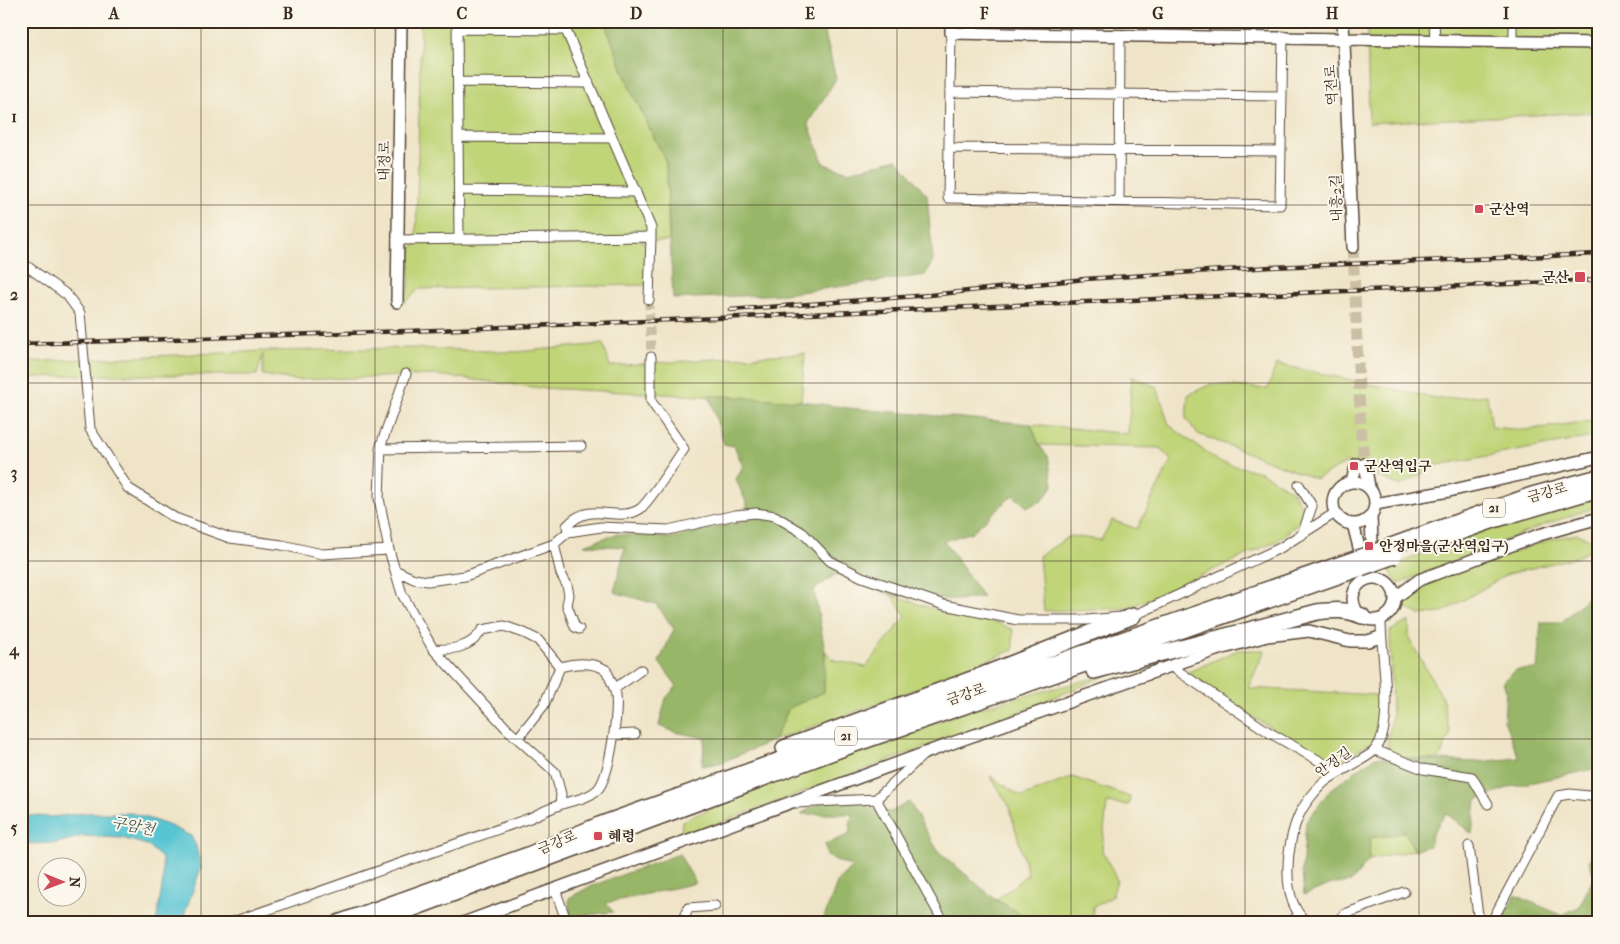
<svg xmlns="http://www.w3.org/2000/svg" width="1620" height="944" viewBox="0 0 1620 944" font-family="'IM FELL French Canon','Noto Serif KR',serif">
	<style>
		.green { fill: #c0d478; stroke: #7e7f4b }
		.forest { fill: #98b668; stroke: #6a7043 }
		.water { fill: #59c5d2; stroke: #4a7878 }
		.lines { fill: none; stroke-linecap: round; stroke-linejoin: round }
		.minor-tunnel { stroke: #cbbfa5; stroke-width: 9; stroke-dasharray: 9 4.5; stroke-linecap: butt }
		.tertiary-tunnel { stroke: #cbbfa5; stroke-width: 11; stroke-dasharray: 11 5.5; stroke-linecap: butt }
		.pedestrian-casing { stroke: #564637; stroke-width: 9 }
		.minor-casing { stroke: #564637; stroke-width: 11 }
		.tertiary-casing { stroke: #564637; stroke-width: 14 }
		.trunk-casing { stroke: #564637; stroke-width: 18 }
		.pedestrian { stroke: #fff; stroke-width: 7 }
		.minor { stroke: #fff; stroke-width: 9 }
		.tertiary { stroke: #fff; stroke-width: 11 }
		.trunk { stroke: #fff; stroke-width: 15 }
		.rail-casing { stroke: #3b2a1e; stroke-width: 4.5 }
		.rail { stroke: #fbf7ec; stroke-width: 2.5; stroke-dasharray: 8; stroke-linecap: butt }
		.trunk-bridge-casing { stroke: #564637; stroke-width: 18; stroke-linecap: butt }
		.trunk-bridge { stroke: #fff; stroke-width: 15 }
		.grid { fill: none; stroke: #3b2a1e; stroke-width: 1; stroke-opacity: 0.55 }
		.poi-dot { fill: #d1495b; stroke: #fbf7ec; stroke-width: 2 }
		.labels { text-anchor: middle; stroke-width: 4; stroke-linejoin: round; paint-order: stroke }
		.shield { fill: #fbf7ec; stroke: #75685c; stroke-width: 1 }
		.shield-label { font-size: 12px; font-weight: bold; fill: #3b2a1e }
		.street-label { font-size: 14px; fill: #3b2a1e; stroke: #fbf7ec }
		.poi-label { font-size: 14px; font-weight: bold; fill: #3b2a1e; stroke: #fbf7ec; text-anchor: start }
		.water-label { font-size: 15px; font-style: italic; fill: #445854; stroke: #fbf7ec }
		.neatline { fill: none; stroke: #3b2a1e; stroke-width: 2 }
		.grid-label { font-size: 16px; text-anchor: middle; font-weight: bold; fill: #3b2a1e }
	</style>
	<rect width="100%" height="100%" fill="#fbf7ec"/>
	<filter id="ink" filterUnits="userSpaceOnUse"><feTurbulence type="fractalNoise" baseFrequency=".02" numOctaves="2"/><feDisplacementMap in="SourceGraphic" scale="10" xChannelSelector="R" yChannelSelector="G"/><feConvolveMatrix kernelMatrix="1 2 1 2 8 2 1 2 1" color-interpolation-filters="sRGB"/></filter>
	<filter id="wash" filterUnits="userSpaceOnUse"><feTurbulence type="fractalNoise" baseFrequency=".0096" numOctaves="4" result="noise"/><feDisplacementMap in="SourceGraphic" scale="20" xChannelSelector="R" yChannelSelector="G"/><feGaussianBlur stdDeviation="1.12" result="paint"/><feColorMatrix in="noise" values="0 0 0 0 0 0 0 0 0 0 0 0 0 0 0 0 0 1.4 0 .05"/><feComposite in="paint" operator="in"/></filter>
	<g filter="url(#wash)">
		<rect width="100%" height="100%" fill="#efe4c7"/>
		<path class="green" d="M 421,21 L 604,21 L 629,86 L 666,162 L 669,241 L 640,241 L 646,245 L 646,285 L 419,289 L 404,303 L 403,296 L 409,289 L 411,248 L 416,244 Z
			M 1367,21 L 1599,21 L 1599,112 L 1369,123 Z
			M 603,344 L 610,366 L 805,353 L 801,401 L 541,388 L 435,375 L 294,380 L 263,375 L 263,354 L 257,375 L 76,375 L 21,378 L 21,362 L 263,351 L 409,348 L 515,352 Z
			M 1276,364 L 1440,399 L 1487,395 L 1492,427 L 1524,430 L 1599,420 L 1599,436 L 1438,465 L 1400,486 L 1347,463 L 1316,479 L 1198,434 L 1186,419 L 1188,395 L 1211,384 L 1268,389 Z
			M 1132,376 L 1157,387 L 1169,425 L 1219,462 L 1261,472 L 1292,491 L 1308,515 L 1277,541 L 1129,608 L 1044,611 L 1039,556 L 1070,536 L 1101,540 L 1112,520 L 1137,529 L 1171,461 L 1161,448 L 1039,445 L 1031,424 L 1128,434 Z
			M 1599,496 L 1599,506 L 1541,526 L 1398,584 L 1388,568 L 1479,531 Z
			M 1577,534 L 1590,539 L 1591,550 L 1577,557 L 1508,574 L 1441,613 L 1420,615 L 1403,606 L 1407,593 L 1441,577 L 1551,539 Z
			M 891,595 L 956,616 L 998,623 L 1013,630 L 1013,650 L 875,705 L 774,740 L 789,708 L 824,692 L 825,651 L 834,660 L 866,667 L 906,616 Z
			M 1409,621 L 1409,638 L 1442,697 L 1450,734 L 1439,760 L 1399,757 L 1387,747 L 1392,715 L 1390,631 Z
			M 1238,650 L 1265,650 L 1248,688 L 1378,695 L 1382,716 L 1375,740 L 1336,765 L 1242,711 L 1186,673 Z
			M 1110,674 L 1005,718 L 681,837 L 682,821 L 777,781 L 970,710 Z
			M 990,776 L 1022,797 L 1072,777 L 1130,797 L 1129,805 L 1107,803 L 1102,850 L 1117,880 L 1112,897 L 1093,907 L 1092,923 L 1054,923 L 1050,918 L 1023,915 L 996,900 L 1028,874 L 1009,806 Z
			M 1405,830 L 1414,850 L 1369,860 L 1370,838 L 1397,834 Z"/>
		<path class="forest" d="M 604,21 L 822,21 L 836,79 L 808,123 L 824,164 L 848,172 L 897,159 L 927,195 L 933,261 L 925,275 L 784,294 L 673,299 L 666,162 L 629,86 Z
			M 709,395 L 801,401 L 848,408 L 1031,424 L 1039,445 L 1048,456 L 1053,486 L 1042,501 L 1027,507 L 1013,495 L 972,532 L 944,541 L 983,597 L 958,600 L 891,595 L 836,574 L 814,590 L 825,651 L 824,692 L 789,708 L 774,740 L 720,763 L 702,766 L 705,738 L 675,732 L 659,726 L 666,698 L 677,686 L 659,662 L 674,629 L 656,604 L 614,592 L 625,547 L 584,545 L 616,534 L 670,538 L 746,521 L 747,504 L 736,480 L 743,466 L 734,446 L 724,444 Z
			M 1599,586 L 1599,768 L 1510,787 L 1476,800 L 1472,834 L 1446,813 L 1432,834 L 1430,846 L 1414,850 L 1405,831 L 1397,834 L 1370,838 L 1369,860 L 1351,882 L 1332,884 L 1304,895 L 1302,872 L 1306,822 L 1330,790 L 1375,757 L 1477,762 L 1519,758 L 1504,720 L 1506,691 L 1503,681 L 1516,670 L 1537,669 L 1541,622 L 1562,622 Z
			M 856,792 L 870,809 L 891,812 L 909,802 L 938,851 L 996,900 L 1023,915 L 1050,918 L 1054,923 L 822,923 L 838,881 L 852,867 L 827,856 L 825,844 L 849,835 L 852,814 L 801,814 L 833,795 Z
			M 1599,846 L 1599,923 L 1500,923 L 1515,895 L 1561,915 L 1579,907 L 1594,877 L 1589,860 Z
			M 679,854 L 696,883 L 606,903 L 613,912 L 570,917 L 569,898 L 589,887 Z"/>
		<path class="water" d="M 86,813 L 132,813 L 168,825 L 191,836 L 196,846 L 201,868 L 181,923 L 156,923 L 163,881 L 162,858 L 147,845 L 122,838 L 83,836 L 57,843 L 21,844 L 21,815 L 52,817 Z"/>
	</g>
	<g filter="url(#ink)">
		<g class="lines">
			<path class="minor-tunnel" d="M 649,300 L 651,357"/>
			<path class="tertiary-tunnel" d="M 1353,247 L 1361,437 L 1365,464"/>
			<g class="pedestrian-casing">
				<path id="pedestrian" d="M 1513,41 L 1513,21"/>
			</g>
			<g class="minor-casing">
				<path id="minor" d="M 457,21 L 459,239
					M 1434,21 L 1435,40
					M 457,29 L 566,30
					M 951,33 L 948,198 L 1280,205 L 1283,36
					M 458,82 L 589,83
					M 950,92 L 1282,96
					M 458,137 L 612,138
					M 949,148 L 1281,151
					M 459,190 L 636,192
					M 1119,201 L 1120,35
					M 397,240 L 651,237 L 651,228 L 562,21
					M 21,262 L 67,295 L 80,313 L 90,429 L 128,488 L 175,518 L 230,538 L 282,545 L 322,554 L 389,550
					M 649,300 L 651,237
					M 406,374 L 381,445 L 379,498 L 389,550 L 402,594 L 433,649 L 508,730 L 555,772 L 561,794 L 560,805
					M 380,449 L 581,446
					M 1299,485 L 1312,506 L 1302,535
					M 568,532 L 567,526 C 591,499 616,524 640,509 C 648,503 676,461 684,449 L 651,401 L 651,357
					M 554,544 L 561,574 L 567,585 L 569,595 L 567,605 L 575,627 L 579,629
					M 397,571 L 414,579 L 428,581 L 465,576 L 554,544 L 568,532 L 601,527 L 668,530 L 735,515 L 756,513 L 775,516 L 803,533 L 830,561 L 862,577 L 944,605 L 1018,620 L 1087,620 L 1133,616 L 1280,548 L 1335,513
					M 1172,667 L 1270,733 L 1339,772
					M 614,689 L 641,670
					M 614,735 L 635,734
					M 518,738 L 544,705 L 560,667
					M 1375,750 L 1423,769 L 1472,777 L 1488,804
					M 922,756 L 876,799 L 944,923
					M 796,803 L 876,799
					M 1469,846 L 1479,923
					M 555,889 L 567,923
					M 230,923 L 530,818 C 540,813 551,808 562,804 C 574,800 587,799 597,790 C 610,778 618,713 616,695 C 614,686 610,678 606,670 C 592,661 575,663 560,667 L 538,640 L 524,633 L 504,626 L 482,630 C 471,648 453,650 433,649
					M 683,923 L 688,908 L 715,906
					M 1289,923 L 1298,916
					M 1308,923 C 1279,902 1286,842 1300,813 C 1305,803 1318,787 1327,780 C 1337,772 1370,757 1375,750 C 1396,725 1380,651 1381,618
					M 1337,923 L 1345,914 L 1404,892
					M 1491,923 L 1558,796 L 1570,794 L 1599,797"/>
			</g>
			<g class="tertiary-casing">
				<path id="tertiary" d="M 951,21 L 951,33 L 1599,43
					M 1343,21 L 1353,247
					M 397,302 L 401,21
					M 1365,464 L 1369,487
					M 1352,481 L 1357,464
					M1333 503a21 21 0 1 1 42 0a21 21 0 1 1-42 0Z
					M 1375,504 L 1449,491 L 1599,457
					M 1371,516 L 1372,544 L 1376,560
					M 1353,524 L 1363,563
					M1353 599a21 21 0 1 1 42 0a21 21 0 1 1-42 0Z
					M 1395,598 L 1419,580 L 1539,535 L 1599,518
					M 463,923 L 955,742 L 1216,650 L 1267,636 L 1309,631 L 1350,641 L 1368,641 L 1380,637"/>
			</g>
			<g class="trunk-casing">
				<path id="trunk" d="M 1435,541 L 1497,519 L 1599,489
					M 1391,546 L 1532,495 L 1599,477
					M 1094,671 L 1317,612 C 1334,610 1346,609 1362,616
					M 784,748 L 980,676 L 1133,616
					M 338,923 L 528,855 L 599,825 L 900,717 L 1358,558
					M 374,923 L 852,745 L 1361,568"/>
			</g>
			<use href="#pedestrian" class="pedestrian"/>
			<use href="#minor" class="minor"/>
			<use href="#tertiary" class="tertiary"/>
			<use href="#trunk" class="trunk"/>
			<g class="rail-casing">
				<path id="rail" d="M 730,310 L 930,295 L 1085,279 L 1271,267 L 1599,254
					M 21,344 L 437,330 L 1599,280"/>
			</g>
			<use href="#rail" class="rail"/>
			<g class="trunk-bridge-casing">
				<path id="trunk-bridge" d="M 1358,558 L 1391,546
					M 1361,568 L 1394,556"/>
			</g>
			<use href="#trunk-bridge" class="trunk-bridge"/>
		</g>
	</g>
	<path class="grid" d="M 201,21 L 201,923M 375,21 L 375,923M 549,21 L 549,923M 723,21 L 723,923M 897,21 L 897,923M 1071,21 L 1071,923M 1245,21 L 1245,923M 1419,21 L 1419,923M 21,205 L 1599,205M 21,383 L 1599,383M 21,561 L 1599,561M 21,739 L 1599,739"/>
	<g class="poi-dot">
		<rect x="1474" y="204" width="10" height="10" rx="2.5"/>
		<rect x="1574" y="271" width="12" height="12" rx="2.5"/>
		<rect x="1349" y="461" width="10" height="10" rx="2.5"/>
		<rect x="1364" y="541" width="10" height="10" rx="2.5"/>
		<rect x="593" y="831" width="10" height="10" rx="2.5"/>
	</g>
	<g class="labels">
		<g class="shield">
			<rect x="1483" y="498.5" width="22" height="19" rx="4"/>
			<rect x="835" y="726.5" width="22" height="19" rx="4"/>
		</g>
		<g class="shield-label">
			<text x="1494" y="512">21</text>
			<text x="846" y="740">21</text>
		</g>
		<g class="street-label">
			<text transform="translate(1331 85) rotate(-94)" y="5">역전로</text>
			<text transform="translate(384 161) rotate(-89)" y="5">내정로</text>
			<text transform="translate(1336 198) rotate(-92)" y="5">내흥2길</text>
			<text transform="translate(1547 492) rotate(-16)" y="5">금강로</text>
			<text transform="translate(966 694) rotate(-19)" y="5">금강로</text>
			<text transform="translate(1333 762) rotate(-36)" y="5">안정길</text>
			<text transform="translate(557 842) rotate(-23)" y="5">금강로</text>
		</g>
		<g class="poi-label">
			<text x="1489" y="214">군산역</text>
			<text x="1569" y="282" text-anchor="end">군산</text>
			<text x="1364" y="471">군산역입구</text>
			<text x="1379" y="551">안정마을(군산역입구)</text>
			<text x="608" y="841">혜령</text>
		</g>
		<g class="water-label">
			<text transform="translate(133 826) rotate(11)" y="5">구암천</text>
		</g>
	</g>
	<rect width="1620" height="944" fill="none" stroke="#fbf7ec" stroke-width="55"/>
	<g transform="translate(62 882) rotate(91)"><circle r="24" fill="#fbf7ec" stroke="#aea59a"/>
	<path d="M0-4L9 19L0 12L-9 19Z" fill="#d1495b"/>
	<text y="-8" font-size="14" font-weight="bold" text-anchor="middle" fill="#3b2a1e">N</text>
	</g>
	<rect x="28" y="28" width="1564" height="888" class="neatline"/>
	<g class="grid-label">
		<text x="114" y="19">A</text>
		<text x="288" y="19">B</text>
		<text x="462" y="19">C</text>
		<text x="636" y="19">D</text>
		<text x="810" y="19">E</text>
		<text x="984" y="19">F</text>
		<text x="1158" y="19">G</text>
		<text x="1332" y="19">H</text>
		<text x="1506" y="19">I</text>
		<text x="14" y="122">1</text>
		<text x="14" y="300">2</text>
		<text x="14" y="478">3</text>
		<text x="14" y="655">4</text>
		<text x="14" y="833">5</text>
	</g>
</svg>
